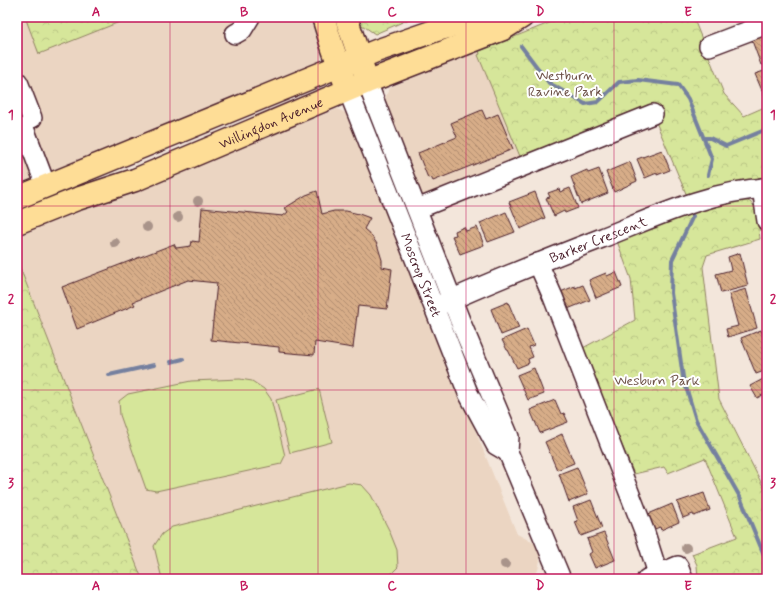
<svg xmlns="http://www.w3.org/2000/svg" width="784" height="596" viewBox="0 0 784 596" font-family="Mynerve,sans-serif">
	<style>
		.built { fill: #ebd5c2 }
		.forest { fill: url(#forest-crowns); stroke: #908262 }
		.pitch { fill: #d6e69a; stroke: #908262 }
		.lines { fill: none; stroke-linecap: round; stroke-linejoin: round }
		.stream { stroke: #75809f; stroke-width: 4 }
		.building { fill: url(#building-back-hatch); stroke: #4a1f2b }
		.minor-casing { stroke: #4a1f2b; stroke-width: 22 }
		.major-casing { stroke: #4a1f2b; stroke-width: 25 }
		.minor { stroke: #fff; stroke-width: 19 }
		.major { stroke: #fedd96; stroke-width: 22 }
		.tree { fill: #a9948a }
		.grid { fill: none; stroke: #c2185b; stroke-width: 1; stroke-opacity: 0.55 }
		.labels { text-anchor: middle; stroke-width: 4; stroke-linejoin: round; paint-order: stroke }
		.park-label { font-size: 14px; fill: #6d5147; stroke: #fff }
		.street-label { font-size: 14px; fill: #4a1f2b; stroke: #fff }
		.neatline { fill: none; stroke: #c2185b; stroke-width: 1.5 }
		.grid-label { font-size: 13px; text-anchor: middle; font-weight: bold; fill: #c2185b }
	</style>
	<defs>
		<pattern id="forest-crowns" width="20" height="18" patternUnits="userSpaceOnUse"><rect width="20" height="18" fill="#d6e69a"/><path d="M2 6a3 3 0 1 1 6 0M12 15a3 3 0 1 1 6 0" fill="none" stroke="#b9c585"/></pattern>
		<pattern id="building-back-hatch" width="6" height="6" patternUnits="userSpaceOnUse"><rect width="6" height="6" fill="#d7ad88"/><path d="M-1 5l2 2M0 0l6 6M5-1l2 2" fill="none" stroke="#b08c6f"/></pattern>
	</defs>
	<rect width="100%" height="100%" fill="#f3e6db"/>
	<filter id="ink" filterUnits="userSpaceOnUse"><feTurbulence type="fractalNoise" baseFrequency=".025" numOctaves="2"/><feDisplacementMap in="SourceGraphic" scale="8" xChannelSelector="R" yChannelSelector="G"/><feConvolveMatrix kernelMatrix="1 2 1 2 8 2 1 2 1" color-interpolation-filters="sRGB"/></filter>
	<g filter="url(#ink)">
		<path class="built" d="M 17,17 L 315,17 L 324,50 L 323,56 L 317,67 L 17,190 Z
			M 479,51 L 524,166 L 425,205 L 385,102 L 386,95 L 390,88 L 393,86 Z
			M 337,109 L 348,114 L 517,534 L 534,543 L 539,554 L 540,560 L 538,570 L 534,576 L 528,579 L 142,579 L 17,260 L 17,236 Z"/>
		<path class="forest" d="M 25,17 L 132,17 L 39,54 Z
			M 358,17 L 414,17 L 375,34 L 359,23 Z
			M 564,17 L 693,17 L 724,94 L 744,116 L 767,106 L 767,179 L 687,196 L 653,115 L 524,166 L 478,55 L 480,54 L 479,51 Z
			M 744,200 C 761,202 758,226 760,239 L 707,255 L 703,267 L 719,399 L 767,494 L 767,579 L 698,579 L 697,565 L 692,554 L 737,537 L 705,458 L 668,473 L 664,467 L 634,474 L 581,349 L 635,320 L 631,279 L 617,241 L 675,218 L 700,210 Z
			M 17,260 L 142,579 L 17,579 Z"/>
		<path class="pitch" d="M 240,379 L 252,381 L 264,389 L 271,399 L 285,456 L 281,464 L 156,491 L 146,489 L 120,415 L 119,401 L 128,394 L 191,381 Z
			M 319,389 L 332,442 L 290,453 L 276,400 Z
			M 349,483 L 362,485 L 371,495 L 389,530 L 397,550 L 398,567 L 386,579 L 162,579 L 154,546 L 162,534 L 172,527 Z"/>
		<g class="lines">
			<path class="stream" d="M 521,46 L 549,83 L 585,104 L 598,102 L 619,82 L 638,80 L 678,85 L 688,99 L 712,159 L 708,175
				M 704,138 L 710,138 L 726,146 L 767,129
				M 693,216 L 672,260 L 671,293 L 683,377 L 696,420 L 740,497 L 767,562
				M 171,362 L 183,359
				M 109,375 L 154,365"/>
		</g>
		<path class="building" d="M 767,31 L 767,63 L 761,65 L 751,38 Z
			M 767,70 L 767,99 L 766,100 L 755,74 Z
			M 482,110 L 486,119 L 498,114 L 513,149 L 433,181 L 431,177 L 428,178 L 418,153 L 457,137 L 451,123 Z
			M 662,150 L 670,170 L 657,175 L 657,173 L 645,178 L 637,159 Z
			M 630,162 L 637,181 L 614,192 L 606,172 Z
			M 599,169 L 608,193 L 581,204 L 571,177 L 587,170 L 588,173 Z
			M 570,188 L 578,208 L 565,213 L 564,211 L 554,216 L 546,198 L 550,197 L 548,193 L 559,189 L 560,192 Z
			M 317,191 L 322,214 L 334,211 L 346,211 L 359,214 L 370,218 L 364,229 L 371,235 L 377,244 L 382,260 L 382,267 L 392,269 L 387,309 L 358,306 L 353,348 L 315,342 L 314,355 L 279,352 L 279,347 L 211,340 L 217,283 L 188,280 L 133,302 L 135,305 L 77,329 L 62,287 L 174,244 L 176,248 L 191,246 L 192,241 L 199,242 L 202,208 L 283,216 L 288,212 L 285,208 L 306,195 Z
			M 535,192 L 545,218 L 520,229 L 509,202 Z
			M 506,212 L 515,232 L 488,242 L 480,223 Z
			M 464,227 L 466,231 L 477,227 L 484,245 L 460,254 L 452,236 L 456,235 L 455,231 Z
			M 740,253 L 748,286 L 721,293 L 716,274 L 731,270 L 728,257 Z
			M 616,272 L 622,287 L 596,298 L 589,280 L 606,273 L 607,276 Z
			M 583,285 L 590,300 L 565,310 L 558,293 L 575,286 L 575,288 Z
			M 746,289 L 757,328 L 728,337 L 726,329 L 738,326 L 729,294 Z
			M 508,302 L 519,328 L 501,335 L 491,309 Z
			M 527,329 L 534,345 L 529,347 L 533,357 L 528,359 L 529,363 L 517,368 L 508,350 L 507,350 L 502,340 Z
			M 761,330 L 767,345 L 767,370 L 756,374 L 741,338 Z
			M 534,368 L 544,394 L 528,400 L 517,375 Z
			M 767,377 L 767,393 L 757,398 L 750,386 Z
			M 555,400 L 561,414 L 564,413 L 568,422 L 540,433 L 530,410 Z
			M 562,434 L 574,463 L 557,470 L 545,442 Z
			M 577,467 L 588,494 L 569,502 L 559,474 Z
			M 704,493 L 710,510 L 694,516 L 693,514 L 683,518 L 677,502 Z
			M 591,500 L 602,528 L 581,536 L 575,522 L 578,521 L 573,507 Z
			M 672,504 L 679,522 L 661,530 L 660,527 L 652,530 L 646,515 Z
			M 604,533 L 615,560 L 595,568 L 589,554 L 592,552 L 587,539 Z"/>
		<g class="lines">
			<g class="minor-casing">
				<g id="minor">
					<path d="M 235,34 L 242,30 L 250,17"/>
					<path d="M 709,46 L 767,24"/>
					<path d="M 18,82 L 32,118"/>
					<path d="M 367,82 L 461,323 L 509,437 L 508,452 L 561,579"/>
					<path id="s1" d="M 348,90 L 468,393 L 496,445 L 508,452"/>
					<path d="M 24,128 L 46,186"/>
					<path d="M 762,188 L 767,221"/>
					<path d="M 417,209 L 653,114"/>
					<path d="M 538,263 L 553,297 L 645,533 L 658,574"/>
					<path id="s2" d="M 442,304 C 494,280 548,259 602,238 C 655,217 709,191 767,188"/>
					<path d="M 647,579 L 678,566 L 683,579"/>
				</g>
			</g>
			<g class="major-casing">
				<g id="major">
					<path d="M 323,17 L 332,46 L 344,80"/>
					<path d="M 346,17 L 364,71"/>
					<path d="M 17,198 L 376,51 L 434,31 L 485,17"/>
					<path id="s3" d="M 17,223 L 77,199 L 135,180 L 367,82 L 503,29 L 522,17"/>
				</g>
			</g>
			<use href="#minor" class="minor"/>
			<use href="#major" class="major"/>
		</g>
		<g class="tree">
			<circle cx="198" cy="201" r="5"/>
			<circle cx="178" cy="217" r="5"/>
			<circle cx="147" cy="227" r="5"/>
			<circle cx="115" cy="243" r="5"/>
			<circle cx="686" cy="548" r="5"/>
			<circle cx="505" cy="564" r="5"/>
		</g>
	</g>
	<path class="grid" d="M 170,17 L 170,579M 318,17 L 318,579M 466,17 L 466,579M 614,17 L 614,579M 17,206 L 767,206M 17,390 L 767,390"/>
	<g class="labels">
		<g class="park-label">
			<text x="565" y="80">Westburn<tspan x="565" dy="16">Ravine Park</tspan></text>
			<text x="657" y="385">Wesburn Park</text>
		</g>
		<g class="street-label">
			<text dy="5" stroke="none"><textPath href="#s3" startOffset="273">Willingdon Avenue</textPath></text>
			<text dy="5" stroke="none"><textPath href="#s2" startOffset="169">Barker Crescent</textPath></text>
			<text dy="5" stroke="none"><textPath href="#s1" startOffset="199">Moscrop Street</textPath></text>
		</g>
	</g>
	<rect width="784" height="596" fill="none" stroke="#fff" stroke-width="44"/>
	<rect x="22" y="22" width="740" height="552" class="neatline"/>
	<g class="grid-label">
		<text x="96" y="16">A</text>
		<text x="244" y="16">B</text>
		<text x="392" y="16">C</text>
		<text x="540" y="16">D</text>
		<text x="688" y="16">E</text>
		<text x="11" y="119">1</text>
		<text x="773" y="119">1</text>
		<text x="11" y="303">2</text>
		<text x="773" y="303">2</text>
		<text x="11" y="487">3</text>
		<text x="773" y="487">3</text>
		<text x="96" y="590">A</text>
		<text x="244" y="590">B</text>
		<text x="392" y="590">C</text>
		<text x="540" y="590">D</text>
		<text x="688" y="590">E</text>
	</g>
</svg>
